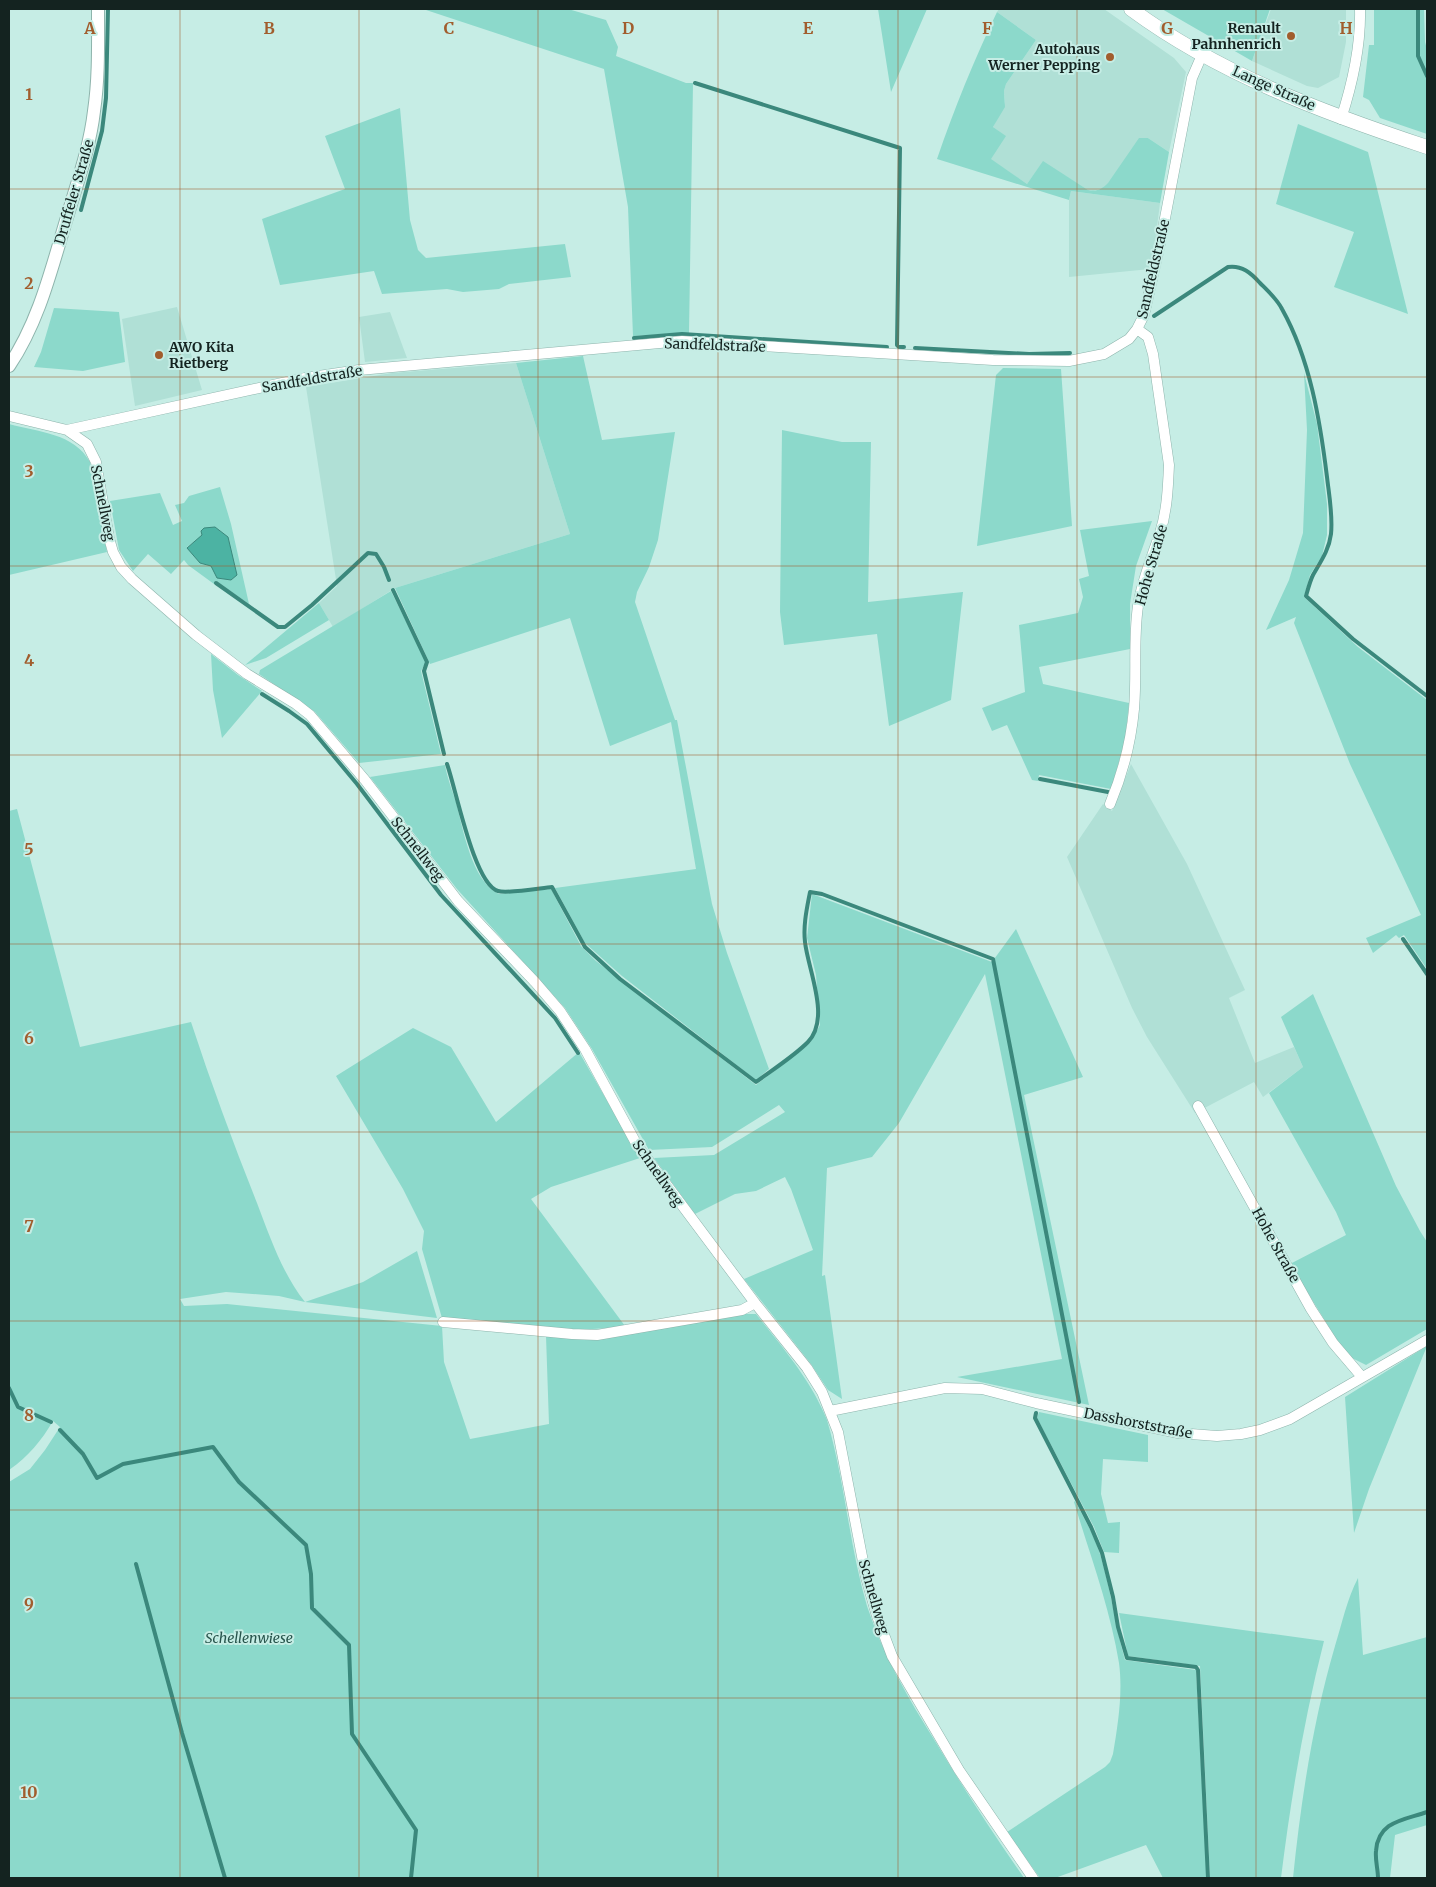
<svg xmlns="http://www.w3.org/2000/svg" width="1436" height="1887" viewBox="0 0 1436 1887" font-family="Merriweather,serif">
	<style>
		.built { fill: #b0e0d6 }
		.green { fill: #8cd9cb; fill-rule: evenodd }
		.water { fill: #4cb3a3; stroke: #3b887c }
		.lines { fill: none; stroke-linecap: round; stroke-linejoin: round }
		.stream { stroke: #3b887c; stroke-width: 4 }
		.minor-casing { stroke: #8eb4ac; stroke-width: 11 }
		.tertiary-casing { stroke: #8eb4ac; stroke-width: 14 }
		.secondary-casing { stroke: #8eb4ac; stroke-width: 15 }
		.minor { stroke: #fff; stroke-width: 10 }
		.tertiary { stroke: #fff; stroke-width: 12 }
		.secondary { stroke: #fff; stroke-width: 14 }
		.grid { fill: none; stroke: #a15d2d; stroke-width: 1; stroke-opacity: 0.55 }
		.poi-dot { fill: #a15d2d; stroke: #c6ede5; stroke-width: 2 }
		.labels { text-anchor: middle; stroke-width: 4; stroke-linejoin: round; paint-order: stroke }
		.poi-label { font-size: 14px; font-weight: bold; fill: #142320; stroke: #c6ede5; text-anchor: end }
		.street-label { font-size: 14px; fill: #142320; stroke: #c6ede5 }
		.park-label { font-size: 14px; font-style: italic; fill: #27544c; stroke: #c6ede5 }
		.grid-label { font-size: 16px; text-anchor: middle; font-weight: bold; fill: #a15d2d; stroke: #c6ede5; stroke-width: 4; stroke-linejoin: round; paint-order: stroke }
	</style>
	<rect width="100%" height="100%" fill="#c6ede5"/>
	<path class="built" d="M 999,9 L 1104,9 L 1174,58 L 1186,72 L 1169,152 L 1148,138 L 1104,188 L 1093,191 L 1088,190 L 1043,162 L 1027,184 L 990,159 L 1005,136 L 993,127 L 1005,103 L 1004,91 L 1006,84 L 1036,40 L 997,12 Z
		M 1271,9 L 1346,9 L 1346,42 L 1339,77 L 1318,88 L 1307,86 L 1252,61 Z
		M 1071,191 L 1160,203 L 1155,242 L 1150,269 L 1069,277 L 1069,200 Z
		M 177,307 L 202,390 L 135,406 L 122,319 Z
		M 390,312 L 407,358 L 365,362 L 359,317 Z
		M 516,363 L 570,534 L 395,588 L 333,627 L 319,603 L 337,586 L 306,387 L 392,373 Z
		M 1131,764 L 1187,864 L 1245,990 L 1229,998 L 1255,1063 L 1294,1047 L 1303,1067 L 1263,1097 L 1254,1082 L 1195,1113 L 1147,1037 L 1132,1008 L 1067,857 L 1103,804 L 1112,811 Z"/>
	<path class="green" d="M 423,9 L 568,9 L 606,20 L 618,47 L 616,56 L 686,83 L 693,83 L 689,333 L 633,336 L 628,207 L 604,69 Z
		M 878,9 L 927,9 L 891,92 Z
		M 1162,9 L 1270,9 L 1252,61 Z
		M 1374,9 L 1424,9 L 1425,42 L 1427,49 L 1427,134 L 1380,118 L 1369,100 L 1363,97 L 1369,45 L 1374,45 Z
		M 997,12 L 1036,40 L 1006,84 L 1004,91 L 1005,107 L 993,127 L 1006,136 L 991,159 L 1027,184 L 1043,161 L 1088,190 C 1097,192 1102,189 1108,183 L 1139,138 L 1148,138 L 1169,152 L 1160,203 L 1071,191 L 1069,200 L 937,159 C 954,109 974,60 997,12 Z
		M 400,108 L 410,220 L 418,250 L 426,258 L 565,244 L 571,277 L 509,284 L 499,289 L 463,292 L 447,289 L 382,294 L 374,271 L 280,285 L 262,219 L 345,189 L 325,136 Z
		M 1298,124 L 1368,152 L 1408,314 L 1334,287 L 1354,232 L 1276,204 Z
		M 54,308 L 119,312 L 125,362 L 83,371 L 34,367 L 41,352 Z
		M 583,356 L 602,440 L 675,432 L 658,540 L 649,567 L 637,592 L 635,602 L 675,720 L 677,720 L 712,904 L 727,953 L 769,1069 L 756,1080 L 622,976 L 585,943 L 555,888 L 696,869 L 671,722 L 610,746 L 570,618 L 430,664 L 395,588 L 570,534 L 516,363 Z
		M 1003,368 L 1061,369 L 1072,526 L 977,546 L 996,375 Z
		M 1304,373 L 1317,424 L 1327,504 L 1327,535 L 1322,556 L 1310,575 L 1304,597 L 1358,647 L 1427,700 L 1427,969 L 1404,935 L 1399,938 L 1396,935 L 1373,953 L 1366,938 L 1421,915 L 1350,764 L 1294,623 L 1296,617 L 1266,630 L 1289,580 L 1303,533 L 1307,430 Z
		M 9,424 C 38,432 74,433 90,462 L 107,552 L 9,575 Z
		M 782,430 L 842,442 L 871,442 L 868,602 L 963,592 L 951,700 L 889,726 L 877,634 L 784,645 L 780,612 Z
		M 220,487 L 231,524 L 249,604 L 216,581 L 214,584 L 188,565 L 184,560 L 171,574 L 148,554 L 133,571 L 119,550 L 110,501 L 160,493 L 173,525 L 182,521 L 175,505 L 184,503 L 189,496 ZM 215,527 L 221,532 L 211,566 L 200,563 L 187,547 Z
		M 1152,521 L 1136,566 L 1130,604 L 1130,649 L 1039,667 L 1043,684 L 1129,703 L 1125,741 L 1111,789 L 1039,775 L 1038,781 L 1032,780 L 1007,725 L 992,731 L 982,708 L 1025,692 L 1019,625 L 1078,613 L 1083,597 L 1079,579 L 1089,576 L 1080,530 Z
		M 391,591 L 426,662 L 421,671 L 441,754 L 359,763 L 315,712 L 259,674 L 260,670 Z
		M 319,603 L 329,620 L 266,658 L 245,665 Z
		M 211,654 L 238,675 L 262,691 L 222,738 L 213,690 Z
		M 445,765 C 447,777 452,790 456,802 C 463,829 472,882 499,894 L 551,889 L 581,946 L 596,961 L 756,1085 L 810,1043 L 820,1025 L 816,975 L 807,938 L 812,894 L 992,962 L 1016,929 L 1083,1077 L 1024,1095 L 1089,1405 L 957,1377 L 1062,1359 L 985,974 L 899,1123 L 872,1157 L 827,1168 L 822,1276 L 825,1275 L 842,1399 L 828,1390 L 811,1364 L 744,1279 L 813,1250 L 791,1189 L 785,1177 L 756,1191 L 735,1194 L 695,1214 L 654,1158 L 714,1155 L 785,1112 L 779,1105 L 712,1147 L 649,1150 L 592,1049 L 565,1008 L 457,889 L 370,777 Z
		M 17,809 L 80,1047 L 191,1022 C 211,1083 233,1143 257,1203 C 270,1237 282,1273 305,1302 L 363,1282 L 417,1251 L 437,1318 L 305,1302 L 279,1296 L 226,1292 L 180,1299 L 184,1306 L 227,1304 L 442,1326 L 444,1362 L 470,1439 L 549,1424 L 546,1336 L 741,1314 L 756,1314 C 783,1348 811,1380 827,1420 C 845,1481 849,1545 867,1606 C 883,1655 908,1698 935,1741 C 963,1788 993,1833 1024,1878 L 9,1878 L 9,1482 L 30,1469 L 45,1450 L 60,1427 L 53,1421 C 41,1441 29,1456 9,1470 L 9,811 Z
		M 1313,994 L 1396,1186 L 1420,1231 L 1427,1242 L 1427,1329 L 1366,1365 L 1352,1358 L 1337,1340 L 1290,1264 L 1346,1235 L 1336,1212 L 1269,1093 L 1303,1067 L 1281,1017 Z
		M 413,1028 L 451,1047 L 496,1122 L 579,1052 L 640,1158 L 551,1187 L 531,1199 L 625,1326 C 565,1335 503,1324 442,1318 L 422,1249 L 424,1231 L 403,1189 L 336,1076 Z
		M 1427,1346 L 1369,1489 L 1354,1533 L 1345,1397 Z
		M 1039,1412 L 1148,1435 L 1148,1462 L 1103,1459 L 1101,1494 L 1108,1523 L 1120,1522 L 1119,1553 L 1104,1552 L 1094,1527 L 1037,1418 Z
		M 1075,1501 C 1084,1518 1094,1535 1100,1554 C 1111,1589 1115,1625 1125,1660 L 1196,1670 L 1207,1878 L 1163,1878 L 1146,1845 L 1055,1878 L 1040,1878 L 1007,1832 L 1105,1767 L 1110,1762 L 1113,1754 C 1118,1725 1123,1692 1119,1663 C 1110,1608 1090,1555 1074,1502 Z
		M 1358,1578 L 1363,1655 L 1427,1637 L 1427,1825 L 1395,1835 L 1390,1878 L 1293,1878 C 1301,1800 1313,1721 1335,1646 C 1342,1623 1347,1599 1358,1578 Z
		M 1119,1613 L 1324,1641 C 1304,1719 1291,1798 1281,1878 L 1210,1878 L 1200,1666 L 1128,1656 Z"/>
	<path class="water" d="M 215,527 L 228,537 L 237,575 L 231,580 L 217,578 L 211,566 L 200,563 L 187,548 L 202,535 L 201,531 L 204,528 Z"/>
	<g class="lines">
		<path class="stream" d="M 1418,9 L 1418,56 L 1427,76
			M 695,83 L 900,148 L 897,345 L 899,347 L 904,347
			M 81,210 L 102,131 L 106,98 L 108,9
			M 1154,316 L 1228,267 C 1242,265 1251,273 1260,283 C 1268,291 1277,299 1282,309 C 1310,359 1320,420 1327,477 C 1329,495 1333,515 1331,534 C 1329,550 1321,561 1313,575 C 1310,581 1308,589 1306,596 L 1353,639 L 1427,696
			M 634,338 L 682,334 L 887,347
			M 915,348 L 1029,354 L 1070,353
			M 216,583 L 278,627 L 285,627 L 312,605 L 368,553 L 376,554 L 384,567 L 389,580
			M 393,590 L 427,662 L 424,671 L 444,754
			M 262,694 L 289,711 L 307,724 L 357,784 L 441,895 L 555,1018 L 578,1053
			M 447,764 C 456,789 474,884 498,891 C 507,894 541,888 552,887 L 585,947 L 620,979 L 756,1082 C 772,1070 793,1057 808,1042 C 831,1018 808,970 805,942 C 803,925 807,908 810,892 L 822,894 L 993,959 L 1079,1402
			M 1040,779 L 1108,792
			M 1403,939 L 1427,974
			M 9,1388 L 18,1407 L 51,1422
			M 1036,1413 L 1035,1418 L 1091,1527 L 1102,1553 L 1113,1597 L 1118,1627 L 1127,1658 L 1196,1667 L 1198,1670 L 1208,1878
			M 60,1430 L 83,1454 L 97,1478 L 123,1464 L 213,1447 L 239,1482 L 306,1545 L 311,1574 L 312,1608 L 349,1645 L 352,1734 L 416,1830 L 411,1878
			M 136,1564 L 182,1733 L 225,1878
			M 1378,1878 C 1378,1869 1375,1860 1376,1851 C 1378,1821 1404,1820 1427,1812"/>
		<g class="minor-casing">
			<path id="minor" d="M 1341,119 C 1353,82 1361,47 1360,9
				M 9,416 L 67,430 L 305,378 L 359,370 L 682,341 L 993,360 L 1069,361 L 1104,354 L 1129,339 L 1137,329 L 1144,315 L 1160,244 L 1192,78 L 1202,55
				M 67,430 L 87,444 L 96,462 L 109,538 L 113,552 L 121,567 L 132,579 L 196,635 L 247,674 L 296,704 L 310,715 L 365,780 L 458,901 L 535,982 L 560,1011 L 585,1049 L 637,1145 L 755,1303 L 807,1368 L 822,1392 L 838,1432 L 866,1577 L 877,1616 L 892,1656 L 959,1770 L 1033,1878
				M 1110,804 C 1123,773 1131,742 1134,709 C 1137,675 1133,640 1138,606 C 1142,580 1152,557 1160,533 C 1167,511 1168,488 1169,465 L 1153,354 L 1148,337 L 1137,329
				M 1198,1106 L 1311,1309 L 1333,1343 L 1362,1377
				M 443,1322 L 572,1334 L 597,1335 L 742,1310 L 755,1303
				M 830,1411 L 945,1388 L 982,1389 L 1036,1403 L 1178,1433 L 1217,1436 L 1241,1434 L 1260,1430 L 1290,1419 L 1427,1340"/>
		</g>
		<g class="tertiary-casing">
			<path id="tertiary" d="M 9,366 C 40,320 52,266 68,214 C 78,180 90,146 94,111 C 99,77 98,43 98,9"/>
		</g>
		<g class="secondary-casing">
			<path id="secondary" d="M 1131,9 C 1219,74 1324,113 1427,147"/>
		</g>
		<use href="#minor" class="minor"/>
		<use href="#tertiary" class="tertiary"/>
		<use href="#secondary" class="secondary"/>
	</g>
	<path class="grid" d="M 180,9 L 180,1878M 359,9 L 359,1878M 538,9 L 538,1878M 718,9 L 718,1878M 898,9 L 898,1878M 1077,9 L 1077,1878M 1256,9 L 1256,1878M 9,189 L 1427,189M 9,377 L 1427,377M 9,566 L 1427,566M 9,755 L 1427,755M 9,944 L 1427,944M 9,1132 L 1427,1132M 9,1321 L 1427,1321M 9,1510 L 1427,1510M 9,1698 L 1427,1698"/>
	<g class="poi-dot">
		<circle cx="1291" cy="36" r="5"/>
		<circle cx="1110" cy="57" r="5"/>
		<circle cx="159" cy="355" r="5"/>
	</g>
	<g class="labels">
		<g class="poi-label">
			<text x="1281" y="33">Renault<tspan x="1281" dy="16">Pahnhenrich</tspan></text>
			<text x="1100" y="54">Autohaus<tspan x="1100" dy="16">Werner Pepping</tspan></text>
			<text x="169" y="352" text-anchor="start">AWO Kita<tspan x="169" dy="16">Rietberg</tspan></text>
		</g>
		<g class="street-label">
			<text transform="translate(1274 88) rotate(24)" y="5">Lange Straße</text>
			<text transform="translate(74 192) rotate(-74)" y="5">Druffeler Straße</text>
			<text transform="translate(1153 269) rotate(-77)" y="5">Sandfeldstraße</text>
			<text transform="translate(715 345) rotate(2)" y="5">Sandfeldstraße</text>
			<text transform="translate(312 379) rotate(-10)" y="5">Sandfeldstraße</text>
			<text transform="translate(103 503) rotate(79)" y="5">Schnellweg</text>
			<text transform="translate(1151 565) rotate(-74)" y="5">Hohe Straße</text>
			<text transform="translate(418 849) rotate(52)" y="5">Schnellweg</text>
			<text transform="translate(658 1173) rotate(55)" y="5">Schnellweg</text>
			<text transform="translate(1276 1245) rotate(61)" y="5">Hohe Straße</text>
			<text transform="translate(1138 1423) rotate(11)" y="5">Dasshorststraße</text>
			<text transform="translate(874 1597) rotate(74)" y="5">Schnellweg</text>
		</g>
		<g class="park-label">
			<text x="249" y="1643">Schellenwiese</text>
		</g>
	</g>
	<g class="grid-label">
		<text x="90" y="34">A</text>
		<text x="269" y="34">B</text>
		<text x="449" y="34">C</text>
		<text x="628" y="34">D</text>
		<text x="808" y="34">E</text>
		<text x="987" y="34">F</text>
		<text x="1167" y="34">G</text>
		<text x="1346" y="34">H</text>
		<text x="29" y="100">1</text>
		<text x="29" y="289">2</text>
		<text x="29" y="477">3</text>
		<text x="29" y="666">4</text>
		<text x="29" y="855">5</text>
		<text x="29" y="1044">6</text>
		<text x="29" y="1232">7</text>
		<text x="29" y="1421">8</text>
		<text x="29" y="1610">9</text>
		<text x="29" y="1798">10</text>
	</g>
	<rect width="1436" height="1887" fill="none" stroke="#142320" stroke-width="20"/>
</svg>
